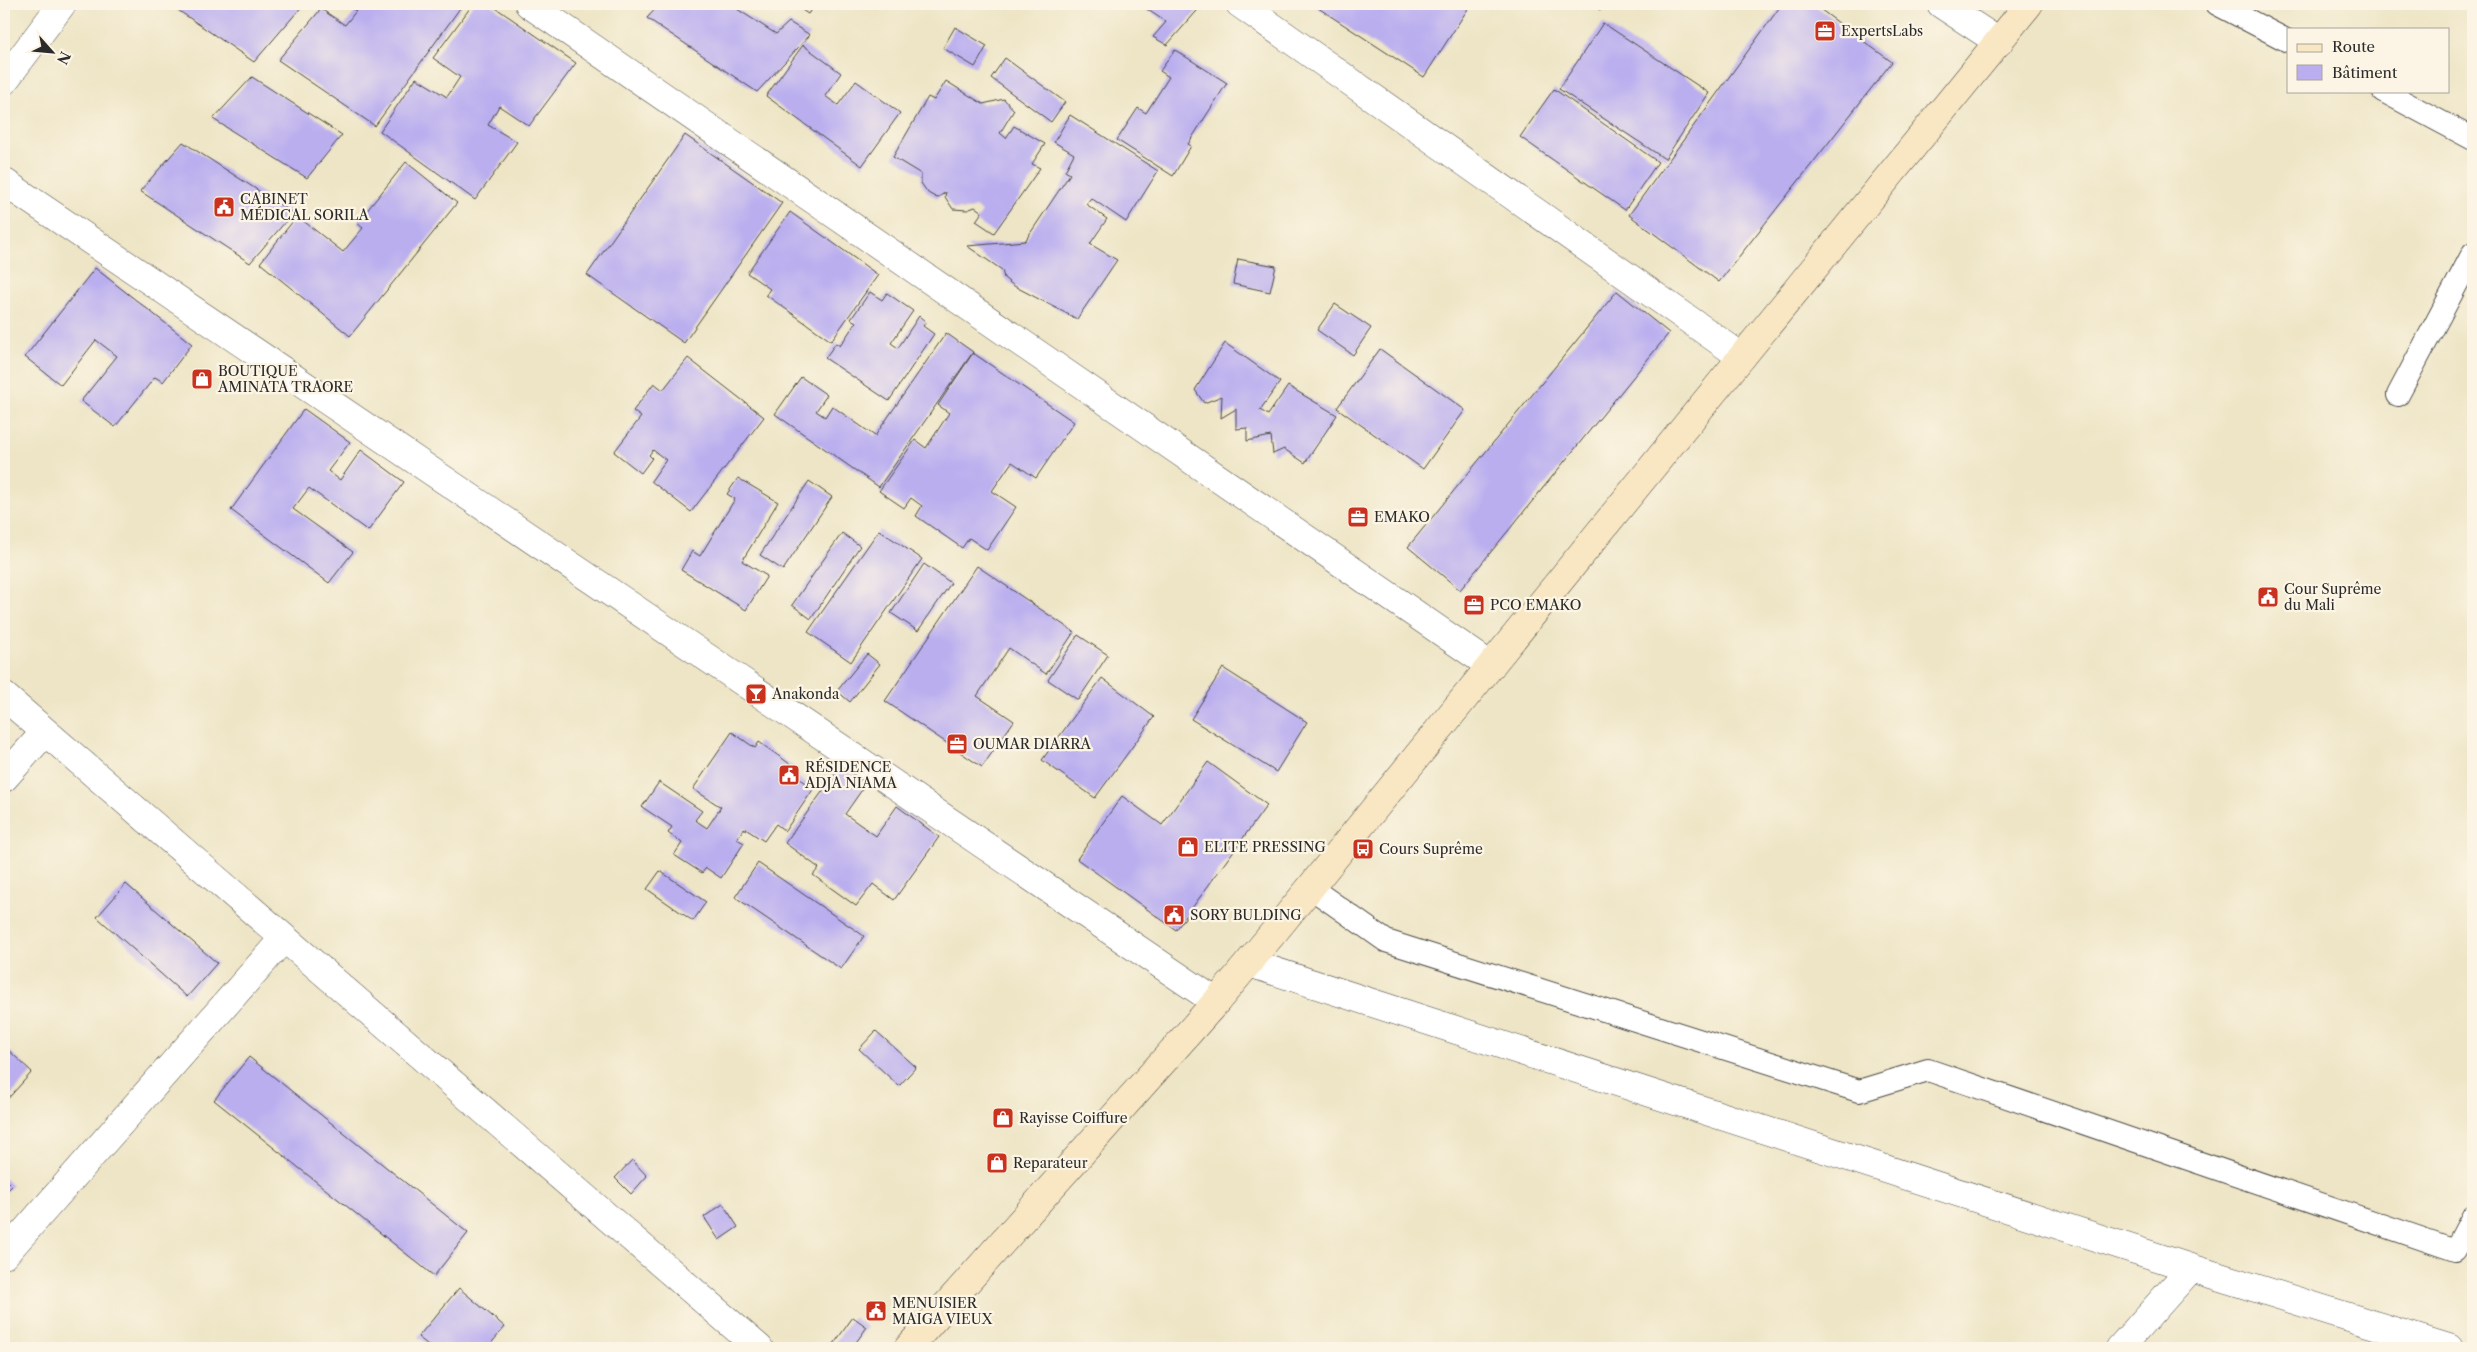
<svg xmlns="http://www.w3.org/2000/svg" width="2477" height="1352" viewBox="0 0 2477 1352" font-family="'Libre Caslon Text',serif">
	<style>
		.building { fill: #baaeef }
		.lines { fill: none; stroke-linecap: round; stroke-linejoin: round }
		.lane-casing { stroke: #484742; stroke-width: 24 }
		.street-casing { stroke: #484742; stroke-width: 29 }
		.secondary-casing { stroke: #484742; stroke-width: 29 }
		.lane { stroke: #fff; stroke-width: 22 }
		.street { stroke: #fff; stroke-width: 28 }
		.secondary { stroke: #f9e7c3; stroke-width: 28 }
		.labels { text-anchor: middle; stroke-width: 4.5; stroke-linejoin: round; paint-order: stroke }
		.poi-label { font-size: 14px; fill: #2b2b2b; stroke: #fcf5e5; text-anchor: start }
	</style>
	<rect width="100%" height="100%" fill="#fcf5e5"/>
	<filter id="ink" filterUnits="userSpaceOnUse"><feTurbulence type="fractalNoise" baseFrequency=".02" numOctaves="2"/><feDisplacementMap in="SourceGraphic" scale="10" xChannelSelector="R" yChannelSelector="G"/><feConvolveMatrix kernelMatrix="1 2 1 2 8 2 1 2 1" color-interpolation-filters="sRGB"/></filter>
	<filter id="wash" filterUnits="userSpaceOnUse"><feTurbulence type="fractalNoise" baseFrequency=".0096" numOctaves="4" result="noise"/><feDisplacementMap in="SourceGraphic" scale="20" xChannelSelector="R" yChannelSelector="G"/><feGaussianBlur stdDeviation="1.12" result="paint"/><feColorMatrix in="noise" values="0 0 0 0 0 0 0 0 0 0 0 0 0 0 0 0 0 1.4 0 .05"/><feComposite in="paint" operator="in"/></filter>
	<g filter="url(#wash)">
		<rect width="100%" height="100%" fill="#eee5c6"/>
		<g id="blocks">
			<path class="building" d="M 169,4 L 316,4 L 311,9 L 304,4 L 254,62 Z
				M 344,4 L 463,4 L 375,126 L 278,60 L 321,9 L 345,25 L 356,11 Z
				M 473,4 L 490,4 L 576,63 L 529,126 L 499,106 L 488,125 L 517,142 L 475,200 L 380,131 L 416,78 L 447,97 L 460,77 L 433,58 Z
				M 660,4 L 742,4 L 737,9 L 776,34 L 789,22 L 810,35 L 757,92 L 647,18 Z
				M 793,4 L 815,4 L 808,14 Z
				M 1139,4 L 1203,4 L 1167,45 L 1153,37 L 1166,22 Z
				M 1312,4 L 1471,4 L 1424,77 Z
				M 1591,4 L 1604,4 L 1600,10 Z
				M 1782,4 L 1813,4 L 1892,62 L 1719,282 L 1629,215 Z
				M 1603,23 L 1709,93 L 1665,159 L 1559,89 Z
				M 955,27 L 987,46 L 975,67 L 943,48 Z
				M 803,45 L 841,73 L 825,96 L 838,105 L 856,81 L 900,113 L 862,166 L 766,96 Z
				M 1175,50 L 1227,83 L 1188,144 L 1191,146 L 1173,176 L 1117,140 L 1138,108 L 1146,113 L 1169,77 L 1160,71 Z
				M 1005,58 L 1065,102 L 1051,122 L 991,78 Z
				M 252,77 L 342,135 L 307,178 L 213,119 Z
				M 946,81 L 983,104 L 1004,99 L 1014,110 L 1000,133 L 1006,138 L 1014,126 L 1045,144 L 1032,164 L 1040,168 L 994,233 L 976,221 L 982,212 L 975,207 L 967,210 L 953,209 L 945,197 L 946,192 L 937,198 L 928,193 L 921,183 L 921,174 L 893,157 L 928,97 L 934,100 Z
				M 1554,89 L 1658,162 L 1625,210 L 1520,137 Z
				M 1070,115 L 1158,171 L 1126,222 L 1091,198 L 1086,204 L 1107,219 L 1090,244 L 1117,260 L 1077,319 L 1014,286 L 1004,278 L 1002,270 L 967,246 L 1025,241 L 1070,174 L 1065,171 L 1074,154 L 1054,142 Z
				M 685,135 L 782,203 L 684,343 L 587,275 Z
				M 183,142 L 293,213 L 250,263 L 140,191 Z
				M 406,162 L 457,203 L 350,336 L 260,263 L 297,216 L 343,252 L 363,228 L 357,223 Z
				M 790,212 L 878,275 L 831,341 L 766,295 L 770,289 L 747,273 Z
				M 1238,259 L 1276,266 L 1270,292 L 1233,284 Z
				M 95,268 L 192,344 L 163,382 L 155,377 L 115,427 L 81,401 L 117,356 L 96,340 L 61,385 L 25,357 Z
				M 1617,291 L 1669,333 L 1460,590 L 1408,547 Z
				M 870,292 L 882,300 L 887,293 L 913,311 L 891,343 L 898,348 L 919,316 L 926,322 L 923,326 L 934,334 L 889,401 L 825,358 L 836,343 L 840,346 L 856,322 L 851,319 Z
				M 1335,304 L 1371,328 L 1353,355 L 1317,330 Z
				M 946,333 L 973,352 L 879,487 L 775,414 L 801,377 L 827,395 L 816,411 L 825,417 L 832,406 L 875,436 Z
				M 1225,343 L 1280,382 L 1260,410 L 1268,415 L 1288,386 L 1337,415 L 1305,463 L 1284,449 L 1273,454 L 1271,436 L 1247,441 L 1247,428 L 1236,429 L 1236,409 L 1221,418 L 1222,396 L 1204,403 L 1195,390 Z
				M 1380,349 L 1465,410 L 1423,469 L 1337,408 Z
				M 973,353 L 1074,422 L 1036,478 L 1012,462 L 992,491 L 1016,507 L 987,550 L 969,538 L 962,548 L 916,516 L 922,506 L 911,498 L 904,508 L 879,491 L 915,440 L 926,448 L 949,413 L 938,405 Z
				M 688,358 L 764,417 L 691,512 L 651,481 L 666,460 L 653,450 L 649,455 L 652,458 L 641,473 L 614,452 L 641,417 L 633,411 L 654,383 L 663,390 Z
				M 304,409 L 350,442 L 328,471 L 340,480 L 361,450 L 404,482 L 368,531 L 309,488 L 293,509 L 353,552 L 329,583 L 231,510 Z
				M 738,478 L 778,502 L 742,561 L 767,576 L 746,610 L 681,570 L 692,551 L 700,556 L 735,499 L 727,494 Z
				M 809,481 L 832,497 L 783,570 L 760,555 Z
				M 879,530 L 922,559 L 851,662 L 808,632 Z
				M 842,533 L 860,546 L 811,619 L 792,605 Z
				M 924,564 L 951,583 L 918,631 L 891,613 Z
				M 977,566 L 1074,632 L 1046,674 L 1009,648 L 977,696 L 1014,721 L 982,767 L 885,701 Z
				M 1078,635 L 1108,655 L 1078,700 L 1048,680 Z
				M 867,654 L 880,664 L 850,702 L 837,691 Z
				M 1223,668 L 1307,722 L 1276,772 L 1191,719 Z
				M 1102,678 L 1154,717 L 1095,798 L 1042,760 Z
				M 732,732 L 755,748 L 759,742 L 797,769 L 794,775 L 814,788 L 785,831 L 776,824 L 764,841 L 744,828 L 737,839 L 744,843 L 721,878 L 706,868 L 702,873 L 674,855 L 682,843 L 668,833 L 672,827 L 642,807 L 659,782 L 702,811 L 695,820 L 707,828 L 721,807 L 693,789 Z
				M 1208,762 L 1267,805 L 1176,930 L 1077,859 L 1122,796 L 1162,825 Z
				M 841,766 L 866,784 L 845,814 L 876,836 L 897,806 L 939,837 L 894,900 L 873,884 L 856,906 L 813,875 L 819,868 L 785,843 Z
				M 758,863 L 864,936 L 841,969 L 735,897 Z
				M 660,871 L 706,902 L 693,921 L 647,889 Z
				M 126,884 L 217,963 L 187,997 L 97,917 Z
				M 876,1031 L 916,1067 L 899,1086 L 859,1049 Z
				M 4,1046 L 32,1072 L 4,1103 Z
				M 249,1057 L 468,1233 L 434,1276 L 214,1100 Z
				M 632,1160 L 647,1176 L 631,1194 L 615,1178 Z
				M 4,1178 L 12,1186 L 4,1194 Z
				M 723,1204 L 738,1227 L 719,1240 L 704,1217 Z
				M 459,1288 L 505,1327 L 487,1348 L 432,1348 L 418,1337 Z
				M 853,1317 L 867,1327 L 852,1348 L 831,1348 Z"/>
		</g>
	</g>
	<g filter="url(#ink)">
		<use href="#blocks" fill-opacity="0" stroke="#484742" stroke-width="1"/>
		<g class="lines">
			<g class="lane-casing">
				<path id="lane" d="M 2217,4 L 2288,41
					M 2383,91 L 2473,139
					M 2398,395 L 2473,253
					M 1311,888 L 1386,941 L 1859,1091 L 1928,1070 L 2455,1250 L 2473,1216"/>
			</g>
			<g class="street-casing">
				<path id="street" d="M 529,4 L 1491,666
					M 1240,4 L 1742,357
					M 1941,4 L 1999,42
					M 4,81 L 62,4
					M 4,182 L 1216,1002
					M 4,696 L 759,1348
					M 4,778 L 45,732
					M 1249,963 L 2191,1268 L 2449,1348
					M 4,1255 L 284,938
					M 2120,1348 L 2191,1268"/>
			</g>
			<g class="secondary-casing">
				<path id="secondary" d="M 908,1348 L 1216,1002 L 1279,926 L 2029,4"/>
			</g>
			<use href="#lane" class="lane"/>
			<use href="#street" class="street"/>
			<use href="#secondary" class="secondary"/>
		</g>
	</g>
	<defs>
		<g id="office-square" transform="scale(1.125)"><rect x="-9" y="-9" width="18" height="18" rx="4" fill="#c8321e" stroke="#fcf5e5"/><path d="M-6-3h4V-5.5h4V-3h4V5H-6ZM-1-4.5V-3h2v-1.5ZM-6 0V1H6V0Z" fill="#fff"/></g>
		<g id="civic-square" transform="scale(1.125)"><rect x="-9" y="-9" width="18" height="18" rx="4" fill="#c8321e" stroke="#fcf5e5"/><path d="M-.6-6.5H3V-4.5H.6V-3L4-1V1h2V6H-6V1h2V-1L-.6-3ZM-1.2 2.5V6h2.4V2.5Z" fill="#fff"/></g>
		<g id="shop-square" transform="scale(1.125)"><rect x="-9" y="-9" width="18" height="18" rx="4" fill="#c8321e" stroke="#fcf5e5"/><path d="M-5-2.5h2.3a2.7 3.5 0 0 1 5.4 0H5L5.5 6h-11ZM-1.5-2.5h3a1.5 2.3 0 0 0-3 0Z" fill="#fff"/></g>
		<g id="bar-square" transform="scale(1.125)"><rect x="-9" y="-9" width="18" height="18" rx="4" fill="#c8321e" stroke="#fcf5e5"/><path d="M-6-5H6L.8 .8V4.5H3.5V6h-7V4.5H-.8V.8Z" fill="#fff"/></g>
		<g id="bus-square" transform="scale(1.125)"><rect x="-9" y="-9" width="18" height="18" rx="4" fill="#c8321e" stroke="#fcf5e5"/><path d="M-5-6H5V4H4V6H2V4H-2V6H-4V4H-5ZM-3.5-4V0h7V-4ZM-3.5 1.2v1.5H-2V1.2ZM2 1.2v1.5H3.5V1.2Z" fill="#fff"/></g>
	</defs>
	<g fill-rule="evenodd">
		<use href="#office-square" x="1825" y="31"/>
		<use href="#civic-square" x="224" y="207"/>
		<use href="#shop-square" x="202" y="379"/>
		<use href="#office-square" x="1358" y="517"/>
		<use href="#civic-square" x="2268" y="597"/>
		<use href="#office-square" x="1474" y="605"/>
		<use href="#bar-square" x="756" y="694"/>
		<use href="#office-square" x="957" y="744"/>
		<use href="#civic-square" x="789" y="775"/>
		<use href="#shop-square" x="1188" y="847"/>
		<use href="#bus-square" x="1363" y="849"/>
		<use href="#civic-square" x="1174" y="915"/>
		<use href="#shop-square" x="1003" y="1118"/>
		<use href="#shop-square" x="997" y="1163"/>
		<use href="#civic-square" x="876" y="1311"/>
	</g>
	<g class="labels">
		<g class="poi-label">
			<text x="1841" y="36">ExpertsLabs</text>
			<text x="240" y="204">CABINET<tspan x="240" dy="16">MÉDICAL SORILA</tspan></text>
			<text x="218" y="376">BOUTIQUE<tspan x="218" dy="16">AMINATA TRAORE</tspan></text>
			<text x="1374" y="522">EMAKO</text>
			<text x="2284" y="594">Cour Suprême<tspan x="2284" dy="16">du Mali</tspan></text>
			<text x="1490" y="610">PCO EMAKO</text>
			<text x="772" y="699">Anakonda</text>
			<text x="973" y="749">OUMAR DIARRA</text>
			<text x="805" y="772">RÉSIDENCE<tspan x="805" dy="16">ADJA NIAMA</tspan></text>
			<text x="1204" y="852">ELITE PRESSING</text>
			<text x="1379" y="854">Cours Suprême</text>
			<text x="1190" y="920">SORY BULDING</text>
			<text x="1019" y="1123">Rayisse Coiffure</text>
			<text x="1013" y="1168">Reparateur</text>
			<text x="892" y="1308">MENUISIER<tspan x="892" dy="16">MAIGA VIEUX</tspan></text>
		</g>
	</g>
	<rect width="2477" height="1352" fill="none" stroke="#fcf5e5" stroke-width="20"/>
	<rect x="2287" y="28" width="162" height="65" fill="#fcf5e5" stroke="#a8a49b"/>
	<rect x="2297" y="44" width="25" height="8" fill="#f9e7c3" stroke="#a8a49b"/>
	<text x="2332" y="52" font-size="15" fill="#2b2b2b">Route</text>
	<rect x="2297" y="65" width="25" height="15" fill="#baaeef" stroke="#a8a49b"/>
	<text x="2332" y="78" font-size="15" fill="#2b2b2b">Bâtiment</text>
	<g transform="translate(52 52) rotate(117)" stroke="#fcf5e5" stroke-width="4" paint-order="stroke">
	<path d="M0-4L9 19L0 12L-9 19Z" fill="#2b2b2b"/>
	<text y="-8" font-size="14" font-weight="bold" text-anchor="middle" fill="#2b2b2b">N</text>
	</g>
</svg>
